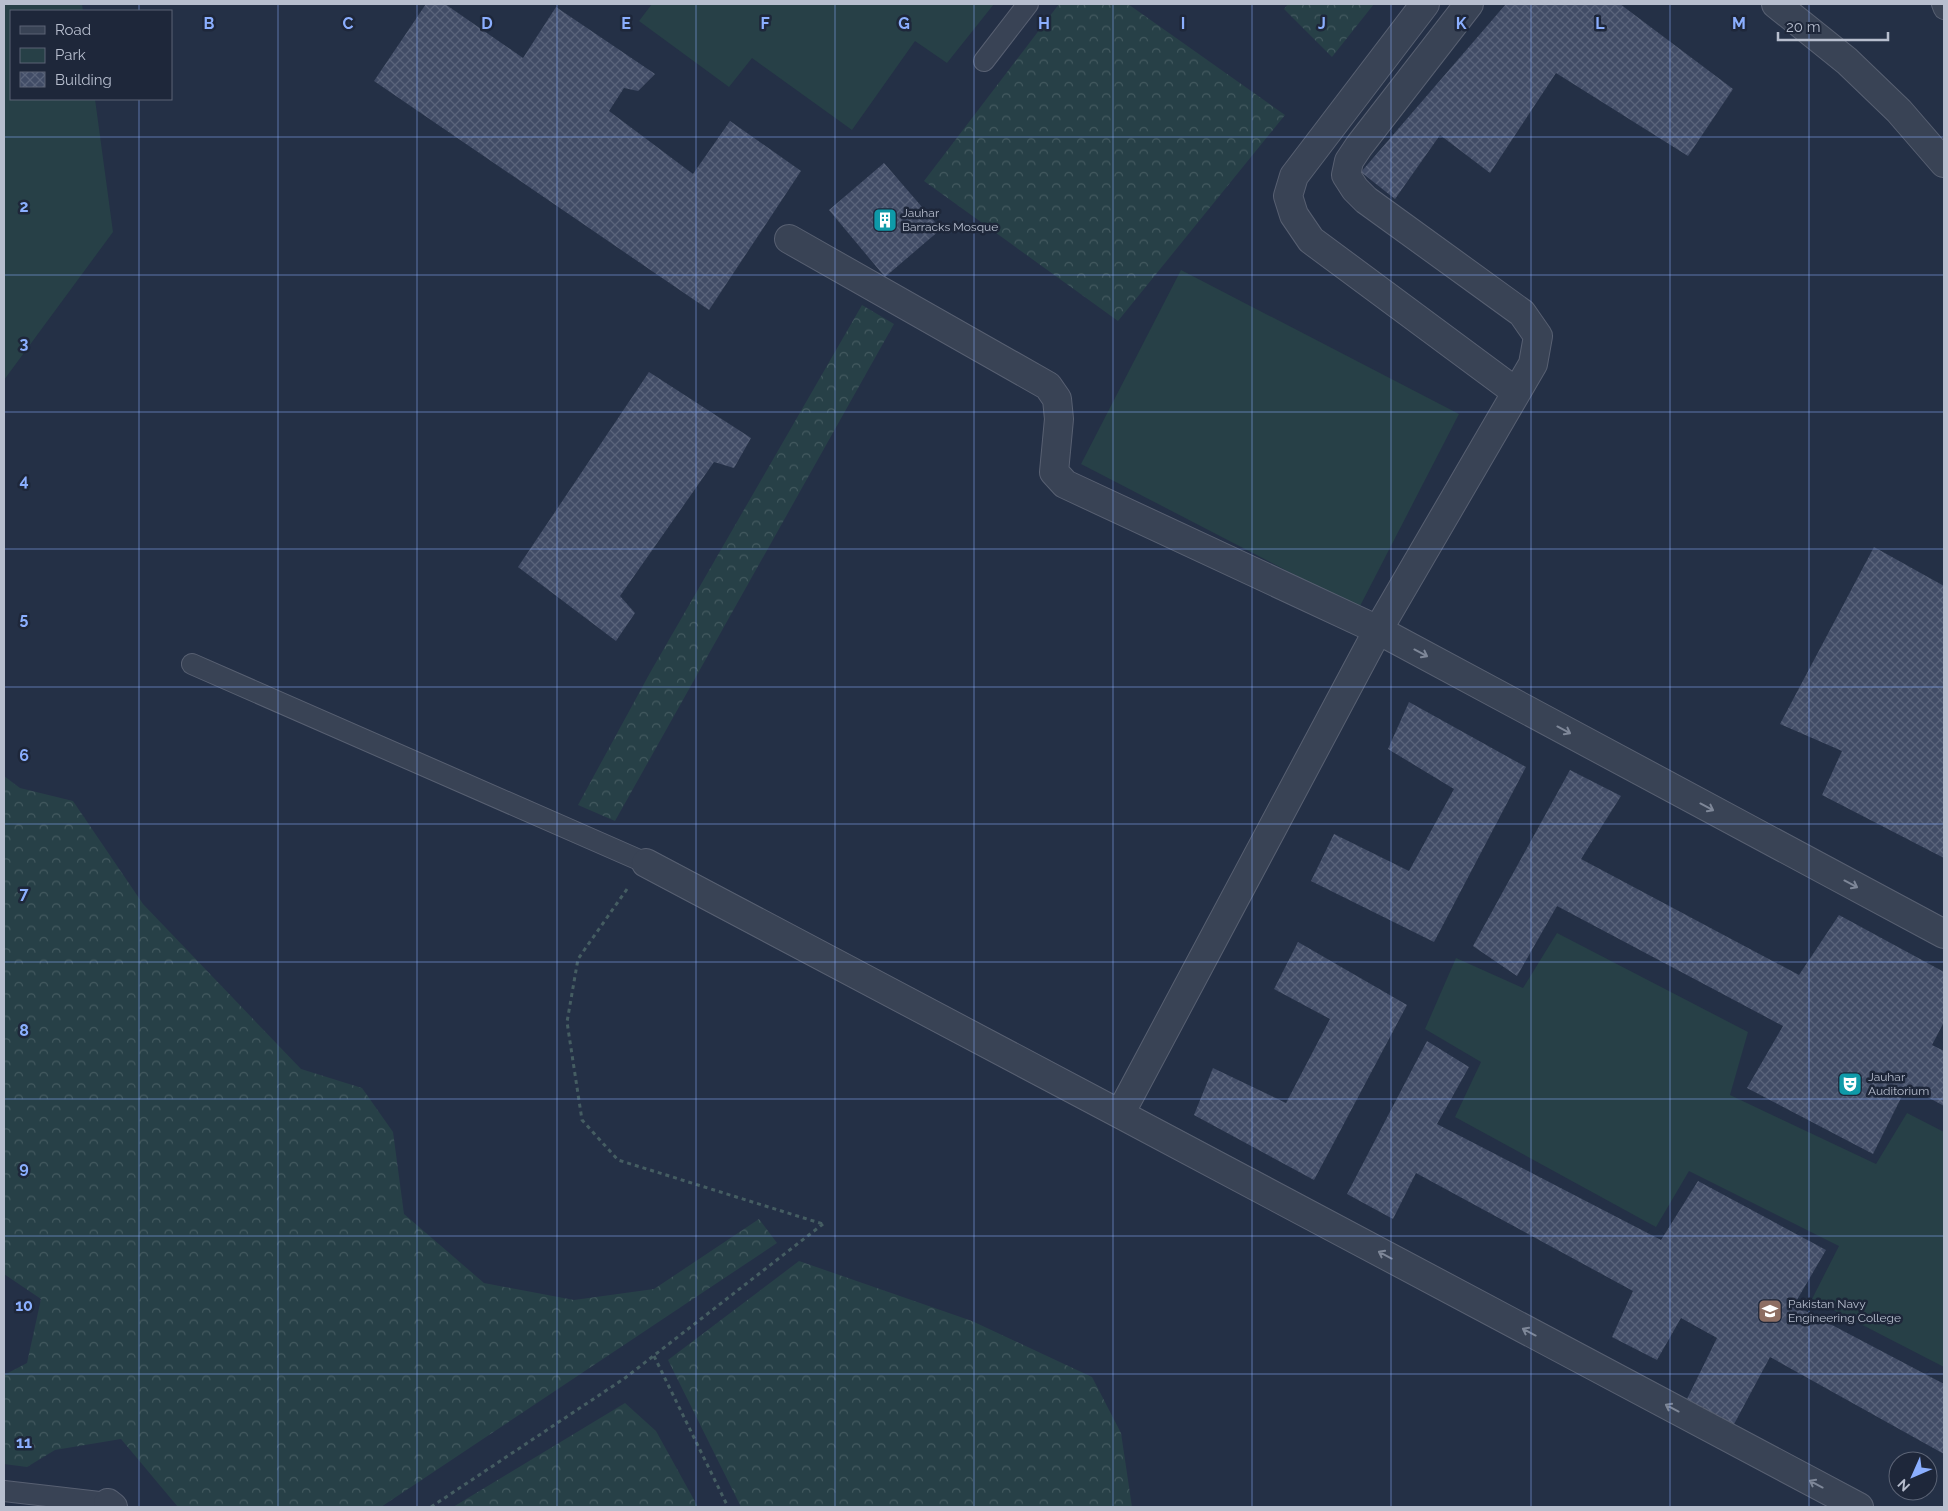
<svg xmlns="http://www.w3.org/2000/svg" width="1948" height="1511" viewBox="0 0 1948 1511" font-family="Raleway,sans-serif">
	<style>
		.green { fill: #274047 }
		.forest { fill: url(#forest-crowns) }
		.building { fill: url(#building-cross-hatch) }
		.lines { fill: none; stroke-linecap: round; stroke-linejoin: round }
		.service-casing { stroke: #586072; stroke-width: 22 }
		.minor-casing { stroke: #586072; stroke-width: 30 }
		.tertiary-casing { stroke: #586072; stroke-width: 30 }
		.path { stroke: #455d62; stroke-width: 3; stroke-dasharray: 4 4; stroke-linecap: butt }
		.service { stroke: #394355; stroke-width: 20 }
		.minor { stroke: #394355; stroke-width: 28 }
		.tertiary { stroke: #394355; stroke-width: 28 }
		.oneway { stroke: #7e8798 }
		.grid { fill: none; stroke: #8bafff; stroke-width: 1; stroke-opacity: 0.55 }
		.labels { text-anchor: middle; stroke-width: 5; stroke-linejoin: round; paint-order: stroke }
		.poi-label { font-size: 12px; fill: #b7bece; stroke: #1e273a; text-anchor: start }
		.grid-label { font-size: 16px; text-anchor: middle; font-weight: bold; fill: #8bafff; stroke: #1e273a; stroke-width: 5; stroke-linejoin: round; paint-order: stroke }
	</style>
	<defs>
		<pattern id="forest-crowns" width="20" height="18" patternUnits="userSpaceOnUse" patternTransform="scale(1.25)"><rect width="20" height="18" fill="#274047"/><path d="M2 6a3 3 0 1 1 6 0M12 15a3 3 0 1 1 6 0" fill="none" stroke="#445a60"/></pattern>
		<pattern id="building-cross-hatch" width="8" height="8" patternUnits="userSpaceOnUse" patternTransform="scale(1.25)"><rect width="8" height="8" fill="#414c66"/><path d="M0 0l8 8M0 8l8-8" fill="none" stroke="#5a647b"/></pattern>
	</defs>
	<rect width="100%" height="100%" fill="#243046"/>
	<path class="green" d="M 4,4 L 82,4 L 83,11 L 11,11 L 11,99 L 95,99 L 113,232 L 4,380 Z
		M 652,4 L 994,4 L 947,63 L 915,41 L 852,130 L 752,58 L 729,87 L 639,21 Z
		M 1181,270 L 1459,414 L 1359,608 L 1081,464 Z
		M 1557,933 L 1748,1032 L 1730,1095 L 1876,1164 L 1907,1113 L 1944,1132 L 1944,1367 L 1812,1299 L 1839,1246 L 1689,1171 L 1656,1227 L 1455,1117 L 1481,1062 L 1425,1029 L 1456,958 L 1523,988 Z"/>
	<path class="forest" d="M 1059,4 L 1128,4 L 1285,115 L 1118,321 L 924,181 Z
		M 1288,4 L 1374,4 L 1332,57 L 1284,9 Z
		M 862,305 L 894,324 L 615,821 L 578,805 L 651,671 Z
		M 4,776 L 20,788 L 73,801 L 143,904 L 301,1069 L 362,1088 L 393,1132 L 404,1214 L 484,1283 L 574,1300 L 654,1289 L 759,1219 L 777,1243 L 381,1507 L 178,1507 L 121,1439 L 55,1450 L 27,1467 L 4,1464 L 4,1375 L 27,1363 L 41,1299 L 4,1274 Z
		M 799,1261 L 972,1321 L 1092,1377 L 1121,1433 L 1132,1507 L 741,1507 L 668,1360 Z
		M 625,1403 L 656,1431 L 698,1507 L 453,1507 Z"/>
	<path class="building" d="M 426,4 L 445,4 L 523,58 L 556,7 L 655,74 L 638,91 L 624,88 L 609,111 L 693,174 L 730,121 L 801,171 L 709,310 L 374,81 Z
		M 1506,4 L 1620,4 L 1733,89 L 1688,156 L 1556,73 L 1490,173 L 1440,135 L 1395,199 L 1361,172 Z
		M 884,163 L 941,229 L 885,277 L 829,210 Z
		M 649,372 L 751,438 L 734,468 L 714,462 L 620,596 L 635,613 L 616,641 L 518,567 Z
		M 1874,547 L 1944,586 L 1944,858 L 1822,795 L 1842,751 L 1780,724 Z
		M 1409,702 L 1526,767 L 1434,942 L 1311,881 L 1334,834 L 1409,871 L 1454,789 L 1388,749 Z
		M 1570,770 L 1621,796 L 1581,859 L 1799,975 L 1839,915 L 1944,972 L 1944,1022 L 1932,1045 L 1944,1051 L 1944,1106 L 1907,1086 L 1873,1154 L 1747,1088 L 1783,1026 L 1557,906 L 1517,976 L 1473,946 Z
		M 1298,942 L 1407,1005 L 1314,1180 L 1194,1115 L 1213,1068 L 1286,1103 L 1330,1019 L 1274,989 Z
		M 1427,1041 L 1469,1067 L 1437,1124 L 1661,1240 L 1698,1181 L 1826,1250 L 1794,1305 L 1944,1384 L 1944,1454 L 1770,1357 L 1733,1426 L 1687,1399 L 1717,1338 L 1681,1318 L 1657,1360 L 1612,1337 L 1633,1291 L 1416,1173 L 1393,1219 L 1347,1194 Z"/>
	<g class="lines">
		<g class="service-casing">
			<path id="service" d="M 1942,4 L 1944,9
				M 984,61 L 1028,4
				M 192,664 L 646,863
				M 4,1491 L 108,1503"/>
		</g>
		<g class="minor-casing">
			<path id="minor" d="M 1425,4 L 1294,176 L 1288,196 L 1294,215 L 1311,240 L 1516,392
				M 1469,4 L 1359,146 L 1349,161 L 1346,175 L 1355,189 L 1366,200 L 1522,313 L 1538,336 L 1533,364 L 1378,630 L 1120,1114 L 1859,1507
				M 789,239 L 1048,386 L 1057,399 L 1059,419 L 1054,472 L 1065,484 L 1378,630 L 1944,934
				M 646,863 L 1120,1114
				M 108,1503 L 113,1507"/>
		</g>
		<g class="tertiary-casing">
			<path id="tertiary" d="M 1776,4 L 1847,61 L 1899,111 L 1944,163"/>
		</g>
		<path class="path" d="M 627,889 L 578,959 L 567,1022 L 582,1120 L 618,1160 L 823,1224
			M 654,1356 L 728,1507
			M 431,1507 L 625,1378 L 823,1224"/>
		<use href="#service" class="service"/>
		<use href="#minor" class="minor"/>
		<use href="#tertiary" class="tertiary"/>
	</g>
	<defs><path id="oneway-shaft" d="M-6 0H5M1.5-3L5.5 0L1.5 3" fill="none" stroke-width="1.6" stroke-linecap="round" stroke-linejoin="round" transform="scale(1.25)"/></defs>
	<g class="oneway">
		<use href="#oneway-shaft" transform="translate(1421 653) rotate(28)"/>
		<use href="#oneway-shaft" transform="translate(1564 730) rotate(28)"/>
		<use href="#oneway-shaft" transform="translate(1707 807) rotate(28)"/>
		<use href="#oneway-shaft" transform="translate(1851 884) rotate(28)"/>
		<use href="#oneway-shaft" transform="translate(1385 1255) rotate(-152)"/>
		<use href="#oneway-shaft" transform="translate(1529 1332) rotate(-152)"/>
		<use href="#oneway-shaft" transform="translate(1672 1408) rotate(-152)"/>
		<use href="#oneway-shaft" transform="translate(1816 1484) rotate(-152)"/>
	</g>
	<path class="grid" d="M 139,4 L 139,11M 278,4 L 278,1507M 417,4 L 417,1507M 557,4 L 557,1507M 696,4 L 696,1507M 835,4 L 835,1507M 974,4 L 974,1507M 1113,4 L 1113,1507M 1252,4 L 1252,1507M 1391,4 L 1391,1507M 1531,4 L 1531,1507M 1670,4 L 1670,1507M 1809,4 L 1809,1507M 139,99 L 139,1507M 4,137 L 1944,137M 4,275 L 1944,275M 4,412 L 1944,412M 4,549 L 1944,549M 4,687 L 1944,687M 4,824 L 1944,824M 4,962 L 1944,962M 4,1099 L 1944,1099M 4,1236 L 1944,1236M 4,1374 L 1944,1374"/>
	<defs>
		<g id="building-square" transform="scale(1.25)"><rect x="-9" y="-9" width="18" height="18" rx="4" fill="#0f9aa8" stroke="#1e273a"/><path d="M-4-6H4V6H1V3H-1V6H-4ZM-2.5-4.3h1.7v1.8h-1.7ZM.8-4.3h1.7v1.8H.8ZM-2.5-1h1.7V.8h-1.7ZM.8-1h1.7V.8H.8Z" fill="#fff"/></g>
		<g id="theatre-square" transform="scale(1.25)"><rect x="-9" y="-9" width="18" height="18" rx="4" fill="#0f9aa8" stroke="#1e273a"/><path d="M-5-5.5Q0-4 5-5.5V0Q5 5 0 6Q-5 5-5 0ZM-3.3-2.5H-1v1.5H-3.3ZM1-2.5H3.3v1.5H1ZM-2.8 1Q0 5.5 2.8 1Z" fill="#fff"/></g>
		<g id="university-square" transform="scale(1.25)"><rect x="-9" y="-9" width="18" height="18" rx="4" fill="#8d6e63" stroke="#1e273a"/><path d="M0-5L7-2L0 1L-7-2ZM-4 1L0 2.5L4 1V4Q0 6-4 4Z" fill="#fff"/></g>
	</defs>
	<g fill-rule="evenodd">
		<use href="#building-square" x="885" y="220"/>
		<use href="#theatre-square" x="1850" y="1084"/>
		<use href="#university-square" x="1770" y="1311"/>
	</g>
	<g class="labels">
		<g class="poi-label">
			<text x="902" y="217">Jauhar<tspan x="902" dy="14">Barracks Mosque</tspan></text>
			<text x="1868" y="1081">Jauhar<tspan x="1868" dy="14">Auditorium</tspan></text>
			<text x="1788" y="1308">Pakistan Navy<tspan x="1788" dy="14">Engineering College</tspan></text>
		</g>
	</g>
	<g class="grid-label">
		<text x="209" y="29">B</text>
		<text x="348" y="29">C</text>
		<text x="487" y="29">D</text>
		<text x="626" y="29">E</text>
		<text x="765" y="29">F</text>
		<text x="904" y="29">G</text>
		<text x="1044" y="29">H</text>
		<text x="1183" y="29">I</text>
		<text x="1322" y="29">J</text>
		<text x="1461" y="29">K</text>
		<text x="1600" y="29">L</text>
		<text x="1739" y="29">M</text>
		<text x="24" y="212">2</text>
		<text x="24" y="349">3</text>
		<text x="24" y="486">4</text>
		<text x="24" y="624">5</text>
		<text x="24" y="761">6</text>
		<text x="24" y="899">7</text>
		<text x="24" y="1036">8</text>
		<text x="24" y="1173">9</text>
		<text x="24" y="1311">10</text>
		<text x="24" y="1448">11</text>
	</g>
	<rect width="1948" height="1511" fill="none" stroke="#b7bece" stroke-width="10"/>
	<rect x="10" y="10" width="162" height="90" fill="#1e273a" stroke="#5b6375"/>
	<rect x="20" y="26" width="25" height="8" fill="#394355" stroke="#5b6375"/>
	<text x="55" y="35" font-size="15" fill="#b7bece">Road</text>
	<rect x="20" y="48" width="25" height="15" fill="#274047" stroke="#5b6375"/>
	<text x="55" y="60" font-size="15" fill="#b7bece">Park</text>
	<rect x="20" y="72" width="25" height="15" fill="url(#building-cross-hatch)" stroke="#5b6375"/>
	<text x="55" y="85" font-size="15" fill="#b7bece">Building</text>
	<g transform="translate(1913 1476) rotate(225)"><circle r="24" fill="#1e273a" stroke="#5b6375"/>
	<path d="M0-4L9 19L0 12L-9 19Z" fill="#8bafff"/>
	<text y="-8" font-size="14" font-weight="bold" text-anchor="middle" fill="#b7bece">N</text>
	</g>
	<path d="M1778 32v8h110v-8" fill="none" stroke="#b7bece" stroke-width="2.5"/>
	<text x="1786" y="32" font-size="15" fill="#b7bece" stroke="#1e273a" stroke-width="4" paint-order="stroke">20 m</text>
</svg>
